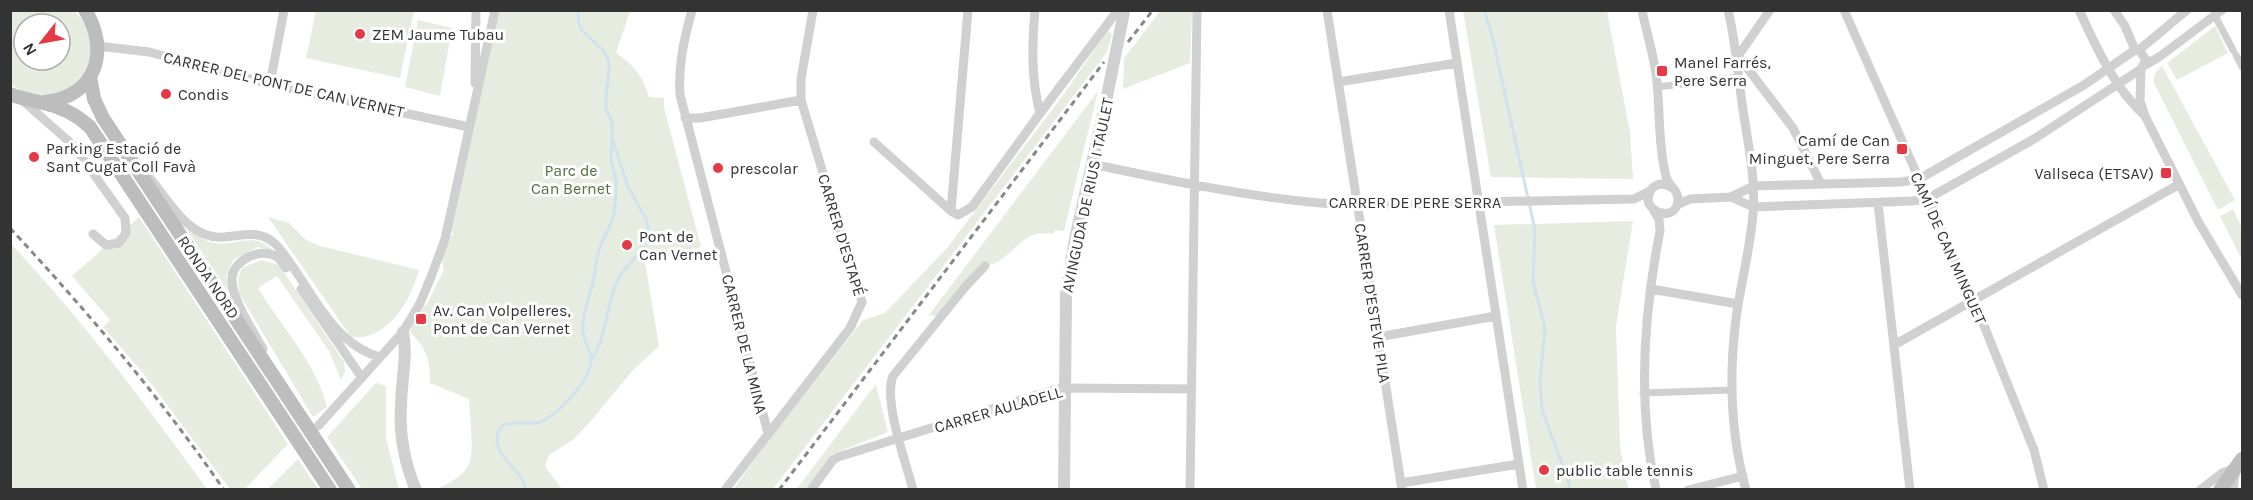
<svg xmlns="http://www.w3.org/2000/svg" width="2253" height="500" viewBox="0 0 2253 500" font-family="Karla,sans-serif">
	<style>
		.green { fill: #e6ecdf; fill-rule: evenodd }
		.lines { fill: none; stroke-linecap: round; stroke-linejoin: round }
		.stream { stroke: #cfe2ee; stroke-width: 3 }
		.pedestrian { stroke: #d0d0d0; stroke-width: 7 }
		.minor { stroke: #d0d0d0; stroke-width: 9 }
		.tertiary { stroke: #d0d0d0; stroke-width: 12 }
		.secondary { stroke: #bdbdbd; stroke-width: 14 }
		.rail { stroke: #888; stroke-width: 3; stroke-dasharray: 6 4.5; stroke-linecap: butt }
		.tertiary-bridge { stroke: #d0d0d0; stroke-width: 12 }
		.poi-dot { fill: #e63946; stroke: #fff; stroke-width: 2 }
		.labels { text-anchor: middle; stroke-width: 6; stroke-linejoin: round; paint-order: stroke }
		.poi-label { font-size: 16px; fill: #333; stroke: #fff; text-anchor: start }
		.street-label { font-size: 16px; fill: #333; stroke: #fff }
		.park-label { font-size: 16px; fill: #56703f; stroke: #fff }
	</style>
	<rect width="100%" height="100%" fill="#fff"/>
	<path class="green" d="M 1161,10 L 1192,11 L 1190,63 L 1123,89 L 1124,58 Z
		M 10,11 L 74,11 C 121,54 62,123 11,84 ZM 24,24 L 60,24 L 60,60 L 24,60 Z
		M 316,11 L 414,11 L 400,78 L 306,58 Z
		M 495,11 L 630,11 L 616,53 C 633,64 643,76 649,97 L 664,98 L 664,107 L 701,247 L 645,261 L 659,346 L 633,370 L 590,422 L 573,440 L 549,455 L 545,466 L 562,489 L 437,489 C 448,484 462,477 468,466 C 475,453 470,416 469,399 L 430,383 C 430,358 427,350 410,332 L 413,316 L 427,304 L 444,270 L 440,252 L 453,233 L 448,225 Z
		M 1463,11 L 1607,11 L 1630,132 L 1633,179 L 1491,177 Z
		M 418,20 L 452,28 L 440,96 L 405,87 Z
		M 2215,26 L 2228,53 L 2177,80 L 2167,63 Z
		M 1108,30 L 1112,34 L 1107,52 L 773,489 L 733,490 L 764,446 L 863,320 L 885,313 L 947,248 L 1064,94 Z
		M 2162,66 L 2235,200 L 2218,210 L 2154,83 C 2153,75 2156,71 2162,66 Z
		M 1098,91 L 1064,231 L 1055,230 L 1053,234 C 1017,228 1014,262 985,266 L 940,317 L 929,315 Z
		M 2233,209 L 2242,228 L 2242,260 L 2220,216 Z
		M 139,217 L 288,444 L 245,489 L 230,489 L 144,374 L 103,327 L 110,320 L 72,276 Z
		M 268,217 L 289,223 L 306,240 L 320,246 L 419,270 C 411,300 387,342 351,337 Z
		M 1633,221 L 1616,326 L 1620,446 L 1628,489 L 1536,489 L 1494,225 Z
		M 184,225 C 193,232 202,240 213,243 C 236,247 255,230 273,251 L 258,247 L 233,260 L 226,277 L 235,302 Z
		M 10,243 C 83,320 145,404 207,489 L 11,489 Z
		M 261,260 L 279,265 L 344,362 L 345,372 L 341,380 L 329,351 L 277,276 L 258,288 C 281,327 316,362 327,407 L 313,417 L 239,293 L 238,279 L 242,268 Z
		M 376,383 L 386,386 L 386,438 L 399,489 L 362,489 L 327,437 Z
		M 876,384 L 888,432 L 833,454 L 806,489 L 796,490 Z
		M 298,459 L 318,489 L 268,489 Z"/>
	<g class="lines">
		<path class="stream" d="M 1484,10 L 1492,35 L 1535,230 L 1533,282 L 1545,328 L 1540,381 L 1542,410 L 1568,480 L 1570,490
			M 592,359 C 608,335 605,303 619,278 C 631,258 652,248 647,221 L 628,187 L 613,141
			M 526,490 C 523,470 498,460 497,440 C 496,414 527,427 540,422 C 558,415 590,381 591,361 C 592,351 583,341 583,331 C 582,312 590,296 594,278 C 596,267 596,257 600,247 C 604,236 612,225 614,214 C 615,204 617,192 616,182 C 616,175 612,167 611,160 C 611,146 614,133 611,119 C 609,115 606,111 606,107 C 605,93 609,79 609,66 C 608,40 572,39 579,10"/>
		<path class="pedestrian" d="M 2215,16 L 2233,50
			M 2236,55 L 2242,67
			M 1657,87 L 1739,77
			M 1643,393 L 1732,390"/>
		<path class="minor" d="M 692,10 C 684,40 678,64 680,95 L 768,433
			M 1035,10 C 1032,46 1031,79 1040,113
			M 1327,10 L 1402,490
			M 1449,10 L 1523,490
			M 1642,10 C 1646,31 1653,52 1656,74 C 1660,102 1658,132 1663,161 C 1664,167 1665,174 1667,179 C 1670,187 1678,190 1678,199 C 1678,219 1653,217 1648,201 C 1648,187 1659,180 1671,187
			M 1728,10 C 1736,43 1738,76 1743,110 C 1748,144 1756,179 1753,214 C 1750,252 1739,289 1735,327 C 1729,382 1731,436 1746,490
			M 1770,10 L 1738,56 L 1793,128 L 1821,184
			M 1844,10 L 1983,323 L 2034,450 L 2044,490
			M 2079,10 C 2097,48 2113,86 2144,115
			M 2114,10 L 2125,26 L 2135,50
			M 98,46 L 149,52 L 270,84 L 469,127
			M 2139,50 L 2187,10
			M 2145,65 L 2159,57 L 2222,10
			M 2141,69 L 2140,101 L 2145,116 L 2199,223 L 2242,295
			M 1338,82 L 1457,63
			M 475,83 L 476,10
			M 270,84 L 284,10
			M 22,100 L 73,145 L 125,218 L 126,233 L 119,243 L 106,245 L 93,234
			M 685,118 L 700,118 L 801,100
			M 874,142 L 951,211 L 958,215 L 972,207 L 1041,112 L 1118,10
			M 1092,164 C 1167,180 1244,196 1320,203 C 1374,207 1426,204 1479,202 C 1531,201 1582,200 1634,199 L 1650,191
			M 149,177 C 165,196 182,227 207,235 C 228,243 253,225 273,242 C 281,248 287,259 293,267 C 317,302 337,345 380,357
			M 1731,197 L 1753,186 L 1901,182 L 1919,179 L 2084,85 L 2135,50
			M 1878,203 L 1910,490
			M 1677,205 L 1690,199 L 1731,197 L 1753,207 L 1912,201 L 1927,199 L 2034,139 L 2141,69 L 2146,60 L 2139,50 L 2135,50
			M 951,211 L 968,10
			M 1654,211 L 1659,219 L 1660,231 C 1643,317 1637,404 1656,490
			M 301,289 L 362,378
			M 1651,289 L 1738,304
			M 1378,337 L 1496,316
			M 1894,345 L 2178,185
			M 263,349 C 253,331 233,301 232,281 C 230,261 261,246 277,257 C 281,260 283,264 286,268
			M 318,426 L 403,332 L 420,303 L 431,277 L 445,239 L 495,10
			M 1401,483 L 1519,464
			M 725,490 L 850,328 L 862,302 L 801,100 L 801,79 L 813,10
			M 811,490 L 833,460 L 838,457 L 1050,391 L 1064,388 L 1191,389
			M 913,490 C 906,462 883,401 893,376 L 966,286 L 985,266
			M 1190,490 L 1197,10
			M 1688,490 L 1743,476
			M 2200,490 L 2222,473 L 2236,468 L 2233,490"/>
		<path class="tertiary" d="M 403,332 C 408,357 401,381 401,407 C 399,434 405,465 416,490
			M 1064,490 L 1066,295 L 1075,239 L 1106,101"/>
		<path class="secondary" d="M 90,76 L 94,99 L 103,118 L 349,490
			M 10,94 C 22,99 31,100 43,103 C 62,107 76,114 90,127 L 330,490
			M 45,102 C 95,97 111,51 85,10
			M 2220,490 L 2242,459"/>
		<path class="rail" d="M 1128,42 L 1153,10
			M 10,228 C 87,311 160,397 224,490
			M 779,490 L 1104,62"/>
		<path class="tertiary-bridge" d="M 1106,101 L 1124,12"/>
	</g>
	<g class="poi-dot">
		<circle cx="360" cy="34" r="6"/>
		<rect x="1656" y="65" width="12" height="12" rx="3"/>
		<circle cx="166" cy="94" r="6"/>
		<rect x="1896" y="143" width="12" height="12" rx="3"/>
		<circle cx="34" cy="157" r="6"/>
		<circle cx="718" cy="168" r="6"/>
		<rect x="2160" y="167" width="12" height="12" rx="3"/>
		<circle cx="627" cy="245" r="6"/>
		<rect x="415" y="313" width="12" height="12" rx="3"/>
		<circle cx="1544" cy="470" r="6"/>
	</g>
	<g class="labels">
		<g class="poi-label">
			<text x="372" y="40">ZEM Jaume Tubau</text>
			<text x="1674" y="68">Manel Farrés,<tspan x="1674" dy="18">Pere Serra</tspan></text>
			<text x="178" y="100">Condis</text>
			<text x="1890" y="146" text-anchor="end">Camí de Can<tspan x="1890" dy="18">Minguet, Pere Serra</tspan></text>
			<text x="46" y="154">Parking Estació de<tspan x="46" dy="18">Sant Cugat Coll Favà</tspan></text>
			<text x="730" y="174">prescolar</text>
			<text x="2154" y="179" text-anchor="end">Vallseca (ETSAV)</text>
			<text x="639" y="242">Pont de<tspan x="639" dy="18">Can Vernet</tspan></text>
			<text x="433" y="316">Av. Can Volpelleres,<tspan x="433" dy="18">Pont de Can Vernet</tspan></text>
			<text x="1556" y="476">public table tennis</text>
		</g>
		<g class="street-label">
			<text transform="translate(284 84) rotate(13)" y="6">CARRER DEL PONT DE CAN VERNET</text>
			<text transform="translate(1087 195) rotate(-78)" y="6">AVINGUDA DE RIUS I TAULET</text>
			<text x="1415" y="208">CARRER DE PERE SERRA</text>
			<text transform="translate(842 235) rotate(73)" y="6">CARRER D'ESTAPÉ</text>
			<text transform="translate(1949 248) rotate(66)" y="6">CAMÍ DE CAN MINGUET</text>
			<text transform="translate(209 277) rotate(56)" y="6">RONDA NORD</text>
			<text transform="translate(1373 303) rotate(81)" y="6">CARRER D'ESTEVE PILA</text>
			<text transform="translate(745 344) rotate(76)" y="6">CARRER DE LA MINA</text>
			<text transform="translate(998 409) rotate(-16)" y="6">CARRER AULADELL</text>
		</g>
		<g class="park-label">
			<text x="571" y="176">Parc de<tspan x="571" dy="18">Can Bernet</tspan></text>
		</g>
	</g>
	<rect width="2253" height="500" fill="none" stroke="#333333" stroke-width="24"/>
	<g transform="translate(42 42) rotate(239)"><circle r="28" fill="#ffffff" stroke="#adadad" stroke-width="1.5"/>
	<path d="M0-4.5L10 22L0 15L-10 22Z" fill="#e63946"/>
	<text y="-9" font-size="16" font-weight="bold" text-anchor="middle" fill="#333333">N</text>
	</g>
</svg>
